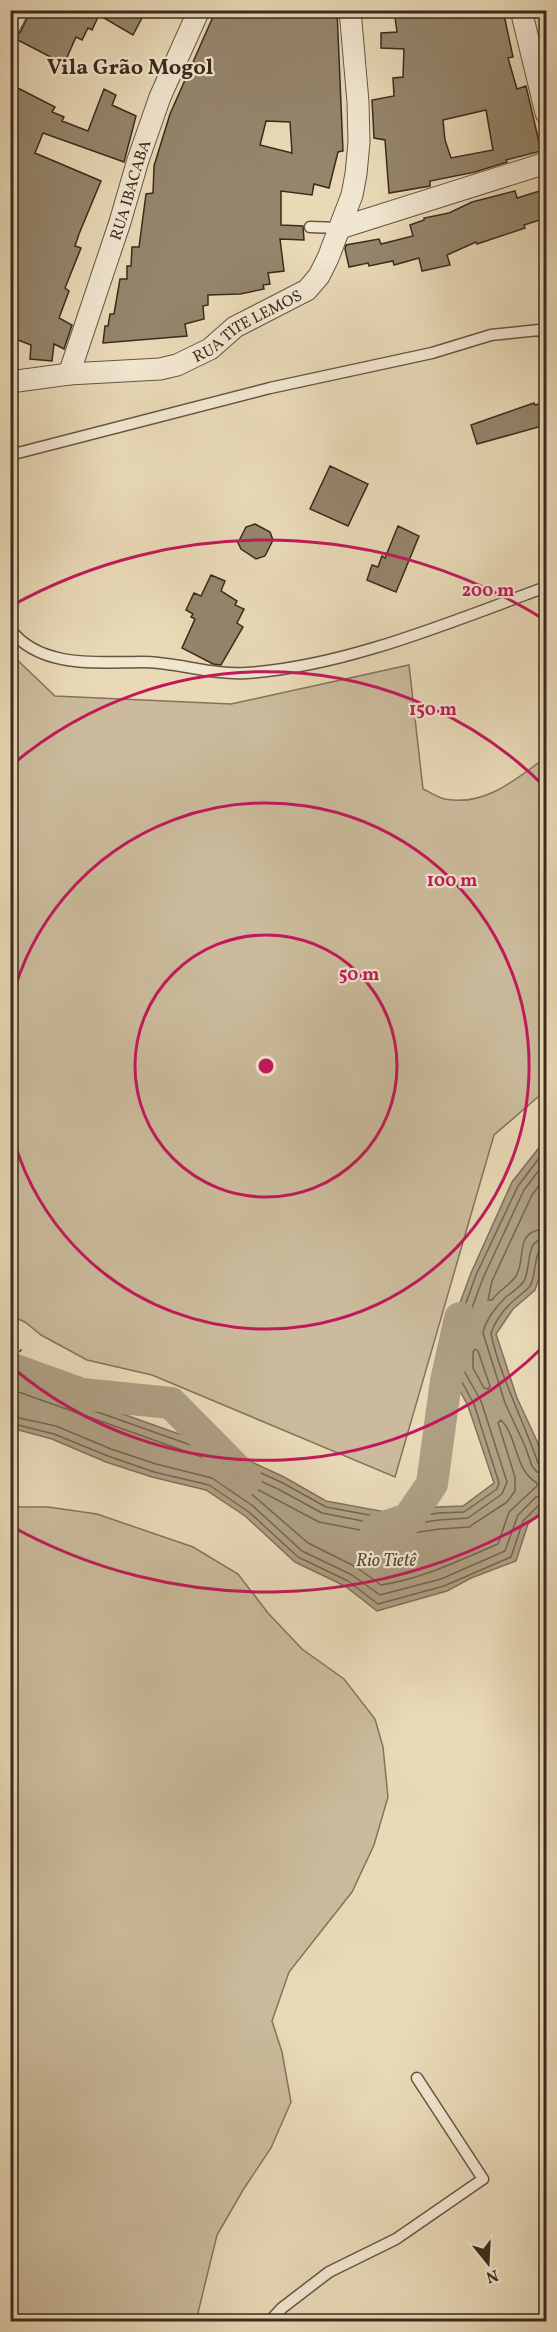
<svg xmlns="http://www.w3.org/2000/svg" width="557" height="2332" viewBox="0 0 557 2332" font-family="Vollkorn,serif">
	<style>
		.green { fill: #cbbb9c; stroke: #83735c; stroke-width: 1.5 }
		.water { fill: #ae9e82; stroke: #807059; stroke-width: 1.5 }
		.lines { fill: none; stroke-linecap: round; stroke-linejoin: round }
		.shore { stroke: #74644e; stroke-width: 1.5 }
		.river { stroke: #ae9e82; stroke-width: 32 }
		.building { fill: #95856c; stroke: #3b2b1b; stroke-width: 1.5; fill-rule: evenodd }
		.lane-casing { stroke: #665642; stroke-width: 13 }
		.street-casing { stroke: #665642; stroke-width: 23 }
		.path { stroke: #3b2b1b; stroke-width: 3; stroke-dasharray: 1.5 3; stroke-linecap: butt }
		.lane { stroke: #f1e6d0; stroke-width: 10 }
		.street { stroke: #f1e6d0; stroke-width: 21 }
		.ring { fill: none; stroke: #c2185b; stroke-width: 3 }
		.labels { text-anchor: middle; stroke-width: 4.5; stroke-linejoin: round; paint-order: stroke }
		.street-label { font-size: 16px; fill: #3b2b1b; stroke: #f1e6d0 }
		.water-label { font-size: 18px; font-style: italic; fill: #584835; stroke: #f1e6d0 }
		.district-label { font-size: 22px; font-weight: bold; fill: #3b2b1b; stroke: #f1e6d0 }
		.centre { fill: #c2185b; stroke: #f1e6d0; stroke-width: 3 }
		.ring-label { font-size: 18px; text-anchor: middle; font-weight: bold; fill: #c2185b; stroke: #f1e6d0; stroke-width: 4.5; stroke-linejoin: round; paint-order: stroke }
	</style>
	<rect width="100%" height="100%" fill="#e9d9b7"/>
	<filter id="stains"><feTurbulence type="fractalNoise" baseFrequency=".00333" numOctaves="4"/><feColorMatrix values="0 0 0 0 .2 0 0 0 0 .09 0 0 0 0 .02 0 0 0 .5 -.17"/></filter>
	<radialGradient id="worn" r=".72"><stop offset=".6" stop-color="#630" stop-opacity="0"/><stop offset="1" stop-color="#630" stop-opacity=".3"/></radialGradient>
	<path class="green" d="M 11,654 L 55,696 L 231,704 L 409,665 L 423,789 C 430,792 437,797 445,799 C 484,807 517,779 546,757 L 546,1090 L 494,1135 L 395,1477 L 152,1375 L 87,1360 L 41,1335 L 25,1322 L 11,1316 Z
		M 11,1507 L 48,1507 L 97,1514 L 193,1547 L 238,1574 L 268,1613 L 302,1649 L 344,1679 L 375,1719 L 383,1747 L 388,1797 L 374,1845 L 352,1892 L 289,1972 L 272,2021 L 282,2052 L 291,2102 L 271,2148 L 243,2190 L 217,2235 L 196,2321 L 11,2321 Z"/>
	<path class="water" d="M 546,1139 L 546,1244 L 544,1251 L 543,1266 L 535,1290 L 513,1309 L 496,1334 L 517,1398 L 537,1441 L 546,1469 L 546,1503 L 543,1510 L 528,1524 L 516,1561 L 471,1578 L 447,1591 L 377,1611 L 345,1586 L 295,1562 L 245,1516 L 206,1490 L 152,1477 L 106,1462 L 52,1439 L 11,1428 L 11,1374 L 232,1453 L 284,1477 L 326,1501 L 396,1514 L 437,1507 L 463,1506 L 494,1483 L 468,1406 L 451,1374 L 450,1330 L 471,1273 L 512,1182 Z"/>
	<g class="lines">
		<path class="shore" d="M 546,1176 L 532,1195 L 492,1281 L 488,1300 L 492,1300 C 498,1291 510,1285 516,1276 C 527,1258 513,1230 546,1229
			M 546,1238 C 524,1240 532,1266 524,1281 C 520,1287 512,1292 506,1297 C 497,1305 485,1321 483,1333 L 505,1403 L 525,1446 L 532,1466 L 537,1472 L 546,1474
			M 546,1246 C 533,1247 537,1275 530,1286 C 525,1292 517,1297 512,1302 C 503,1310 494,1323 491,1334 C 501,1379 523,1419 538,1463 L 546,1467
			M 475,1349 L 478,1351 L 490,1386 L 488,1389 L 484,1388 L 473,1368 L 473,1352 Z
			M 10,1381 L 230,1459 L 281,1482 L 326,1507 L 396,1520 L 438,1513 L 464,1512 L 497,1489 L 499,1483 L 474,1404 L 457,1373 L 456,1331 L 476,1275 L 518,1186 L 546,1149
			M 10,1389 L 227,1466 L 278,1489 L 322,1513 L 393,1527 L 439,1520 L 468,1518 L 502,1494 L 507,1482 L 481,1401 L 464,1371 L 463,1332 L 483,1278 L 524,1190 L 546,1161
			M 10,1416 L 56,1426 L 111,1449 L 156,1464 L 212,1478 L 253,1506 L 302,1551 L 352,1575 L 380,1595 L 441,1579 L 505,1551 L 518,1515 L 536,1497 L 546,1494
			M 501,1420 C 518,1437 514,1470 537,1483 L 537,1486 L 509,1512 L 498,1544 C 460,1560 422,1579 381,1585 L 356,1567 L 308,1543 L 248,1491 L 249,1488 L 253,1487 L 319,1522 L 391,1536 L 440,1529 L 469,1527 L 507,1502 L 515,1491 L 515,1477 L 498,1423 Z
			M 10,1423 L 54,1434 L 108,1456 L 154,1472 L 209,1485 L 249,1512 L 298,1557 L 348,1581 L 378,1604 L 444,1586 L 511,1557 L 523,1521 L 540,1504 L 546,1502"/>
		<path class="river" d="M 10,1368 L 82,1394 L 171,1403 L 246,1479
			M 376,1530 L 408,1519 L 432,1484 L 446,1381 L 460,1318"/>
	</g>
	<path class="building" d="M 31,10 L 146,10 L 133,35 L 99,15 L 92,30 L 88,28 L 82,40 L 76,37 L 64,64 L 14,38 L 21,31 Z
		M 216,10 L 337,10 L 343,151 L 338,152 L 329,188 L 314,184 L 312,195 L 281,191 L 281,225 L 303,226 L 304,240 L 280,239 L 284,271 L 268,273 L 270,284 L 263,285 L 264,289 L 240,294 L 208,295 L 208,305 L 203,306 L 204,319 L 185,324 L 187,336 L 103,343 L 105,326 L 108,326 L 110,314 L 114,314 L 120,279 L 127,279 L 127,266 L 131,266 L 132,247 L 139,247 L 146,194 L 153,193 L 154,166 L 170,114 ZM 266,121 L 290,122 L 292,153 L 260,145 Z
		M 394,10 L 503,10 L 513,57 L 508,58 L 517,89 L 526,86 L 541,151 L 506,160 L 507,162 L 475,172 L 430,181 L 430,186 L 389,193 L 385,140 L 374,138 L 372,100 L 394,96 L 393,78 L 403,77 L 404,49 L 381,48 L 381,33 L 397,32 ZM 486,110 L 493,150 L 451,158 L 445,140 L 443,120 Z
		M 10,84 L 55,107 L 52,112 L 64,117 L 62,121 L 88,131 L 104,89 L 116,95 L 112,105 L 136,116 L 124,162 L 43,133 L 35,153 L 101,181 L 79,234 L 75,246 L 81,248 L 65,288 L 69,291 L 59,318 L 72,325 L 64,349 L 54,344 L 52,361 L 30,359 L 31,345 L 10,337 L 10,191 L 16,176 L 10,174 Z
		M 546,189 L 546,218 L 524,225 L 525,228 L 477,244 L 476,242 L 447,255 L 450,265 L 422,271 L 419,258 L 394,265 L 393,261 L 369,266 L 368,263 L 349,267 L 345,249 L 346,245 L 379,239 L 381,244 L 413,236 L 410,225 L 424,220 L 424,218 L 449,213 L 472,202 L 515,191 L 517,198 Z
		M 546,402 L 546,422 L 541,423 L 542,426 L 477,444 L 471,425 L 534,403 L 535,405 Z
		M 330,466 L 368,484 L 348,526 L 310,509 Z
		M 255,524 L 270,532 L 273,540 L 265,556 L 256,559 L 241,549 L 238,543 L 246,527 Z
		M 398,526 L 419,536 L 396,592 L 367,580 L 372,565 L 378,567 L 382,556 L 385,558 Z
		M 211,575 L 225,581 L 221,591 L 237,601 L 235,605 L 244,609 L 237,623 L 243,627 L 221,665 L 213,664 L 182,648 L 195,619 L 191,617 L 193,614 L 186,610 L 194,593 L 201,596 Z"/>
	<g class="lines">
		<g class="lane-casing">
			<path id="lane" d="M 310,227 L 340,228
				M 10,455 L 270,388 L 432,353 L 491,335 L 539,330 L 546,336
				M 10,629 C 40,669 99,662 142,662 C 177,662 210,675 246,673 C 345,667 453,621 546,587
				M 269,2322 L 282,2308 L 329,2272 L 396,2239 L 483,2179 L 417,2078"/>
		</g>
		<g class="street-casing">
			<g id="street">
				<path d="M 521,10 L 546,113"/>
				<path d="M 10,25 L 18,10"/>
				<path d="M 340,228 L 546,163"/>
				<path id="s1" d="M 69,374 L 120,222 L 138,160 L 160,97 L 199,10"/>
				<path id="s2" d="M 10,382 L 69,374 L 160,369 L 177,365 L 210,349 L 235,327 L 307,290 L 319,276 L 328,258 L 352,195 L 356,174 L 359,142 L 358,102 L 350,10"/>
			</g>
		</g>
		<path class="path" d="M 10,1341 L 22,1352"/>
		<use href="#lane" class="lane"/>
		<use href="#street" class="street"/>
	</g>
	<g class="ring">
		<circle cx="266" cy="1066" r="131"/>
		<path d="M11 1002A263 263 0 1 1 11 1130"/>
		<path d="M545 1345A394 394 0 0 1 13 1368M13 764A394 394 0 0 1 545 787"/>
		<path d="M545 1512A526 526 0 0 1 11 1526M11 606A526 526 0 0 1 545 620"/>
	</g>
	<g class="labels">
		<g class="street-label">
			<text dy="6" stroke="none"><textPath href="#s1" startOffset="194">RUA IBACABA</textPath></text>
			<text dy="6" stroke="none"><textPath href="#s2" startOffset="249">RUA TITE LEMOS</textPath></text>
		</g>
		<g class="water-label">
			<text x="386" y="1566">Rio Tietê</text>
		</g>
		<g class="district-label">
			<text x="130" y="74">Vila Grão Mogol</text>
		</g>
	</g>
	<circle cx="266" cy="1066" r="9" class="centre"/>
	<g class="ring-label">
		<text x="488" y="596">200 m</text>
		<text x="433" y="715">150 m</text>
		<text x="452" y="886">100 m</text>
		<text x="359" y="980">50 m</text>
	</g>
	<rect width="557" height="2332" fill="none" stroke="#e9d9b7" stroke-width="36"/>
	<rect x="12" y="12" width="533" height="2308" fill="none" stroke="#3b2b1b" stroke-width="3"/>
	<rect x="18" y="18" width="521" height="2296" fill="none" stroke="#3b2b1b" stroke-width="1.5"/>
	<g transform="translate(488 2263) rotate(162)" stroke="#f1e6d0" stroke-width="4.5" paint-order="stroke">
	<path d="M0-4.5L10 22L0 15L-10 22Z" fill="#3b2b1b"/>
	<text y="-9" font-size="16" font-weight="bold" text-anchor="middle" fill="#3b2b1b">N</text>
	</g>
	<rect width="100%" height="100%" filter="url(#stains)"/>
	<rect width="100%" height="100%" fill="url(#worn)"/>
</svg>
